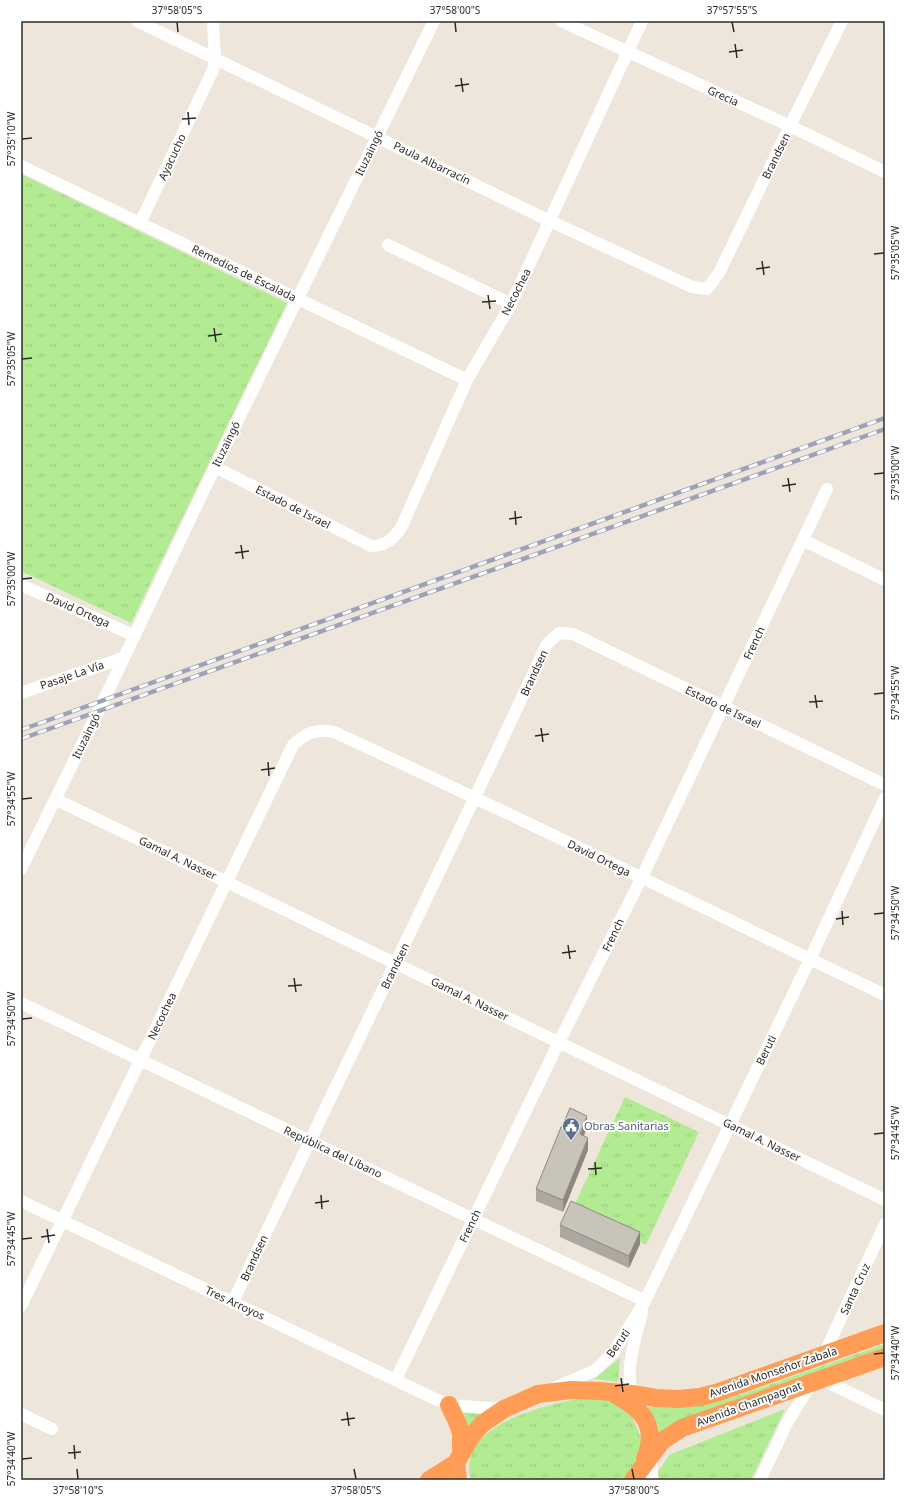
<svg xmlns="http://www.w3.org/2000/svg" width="906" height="1501" viewBox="0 0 906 1501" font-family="'Noto Sans',sans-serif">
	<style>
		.grass { fill: url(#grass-tufts) }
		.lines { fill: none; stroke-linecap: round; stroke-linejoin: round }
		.minor { stroke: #fff; stroke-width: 12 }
		.highway { stroke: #ff9d56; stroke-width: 18 }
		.rail-casing { stroke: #9da2b7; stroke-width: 4.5 }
		.rail { stroke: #fff; stroke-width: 3; stroke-dasharray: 9; stroke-linecap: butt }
		.wall { fill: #ada9a0 }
		.shaded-wall { fill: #8d8982 }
		.building { fill: #c9c4ba; stroke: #8d8982 }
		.ticks { fill: none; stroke: #2b2b2b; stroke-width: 1.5 }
		.labels { text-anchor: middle; stroke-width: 4; stroke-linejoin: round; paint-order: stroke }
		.street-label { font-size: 11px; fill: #2b2b2b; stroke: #fff }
		.service-label { font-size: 11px; fill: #4e5e75; stroke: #fff; text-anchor: start }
		.neatline { fill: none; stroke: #2b2b2b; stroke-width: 1.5 }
		.ticks-label { font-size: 10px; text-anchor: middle; fill: #2b2b2b }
	</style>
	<defs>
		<pattern id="grass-tufts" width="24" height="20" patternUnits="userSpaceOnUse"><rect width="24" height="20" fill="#b2eb92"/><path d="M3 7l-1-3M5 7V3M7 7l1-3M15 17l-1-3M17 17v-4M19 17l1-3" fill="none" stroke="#99ca7e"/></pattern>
	</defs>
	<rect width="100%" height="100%" fill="#eee6db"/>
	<path class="grass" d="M 21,174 L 287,303 L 131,623 L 21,571 Z
		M 625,1097 L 699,1132 L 646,1245 L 572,1210 Z
		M 885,1344 L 885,1349 L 659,1436 L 658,1426 L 648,1407 L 700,1406 L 734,1397 Z
		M 620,1358 L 618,1382 L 594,1379 Z
		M 577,1399 L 610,1400 L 631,1415 L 643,1442 L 640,1458 L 627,1476 L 622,1480 L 471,1480 C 470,1476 469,1472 469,1468 C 470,1423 542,1406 577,1399 Z
		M 785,1409 L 751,1480 L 659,1480 L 658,1472 L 669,1455 Z
		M 464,1413 L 483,1414 L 473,1421 L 466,1431 Z"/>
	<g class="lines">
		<path class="minor" d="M 137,21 L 550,221 L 692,287 L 707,289 L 719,273 L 790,126 L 842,21
			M 561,21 L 790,126 L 885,172
			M 21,166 L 467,380
			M 140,223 L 213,70 L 215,59 L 213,24 L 214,21
			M 388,245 L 511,304
			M 215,467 L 371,546 C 386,546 393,539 401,528 L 467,380 L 511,304 L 642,21
			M 803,540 L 885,580
			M 21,585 L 135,636
			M 21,693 L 123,658
			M 55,799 L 885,1200
			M 21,869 L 99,710 L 215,467 L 434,21
			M 21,1003 L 645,1301
			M 21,1201 L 433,1398 L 449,1405 L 504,1409
			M 233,1302 C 337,1082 445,864 547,644 L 559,633 L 573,634 L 885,785
			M 21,1306 L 293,745 C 307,732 315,729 334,732 C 519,817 701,907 885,995
			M 824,1354 L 885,1224
			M 396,1379 L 559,1042 L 641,879 L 827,489
			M 821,1379 L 885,1410
			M 556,1387 L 594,1371 L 613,1353 L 645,1301 L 810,959 L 885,798
			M 635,1399 C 622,1375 636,1337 642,1312
			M 21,1414 L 52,1429
			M 651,1455 L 652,1480
			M 760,1480 L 788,1421 L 812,1382"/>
		<path class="highway" d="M 616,1395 C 644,1410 658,1427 645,1459
			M 449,1405 L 458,1424 L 461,1434 L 461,1454
			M 456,1463 L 458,1480
			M 429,1480 L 456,1463 L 471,1437 L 482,1424 L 504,1409 L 538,1394 L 571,1390 L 600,1391 L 632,1394 L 656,1398 L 679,1399 L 700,1397 L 719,1392 L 885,1333
			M 633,1480 L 662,1441 L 682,1428 L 885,1357"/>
		<g class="rail-casing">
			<path id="rail" d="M 21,730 L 885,418
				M 21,739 L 885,429"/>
		</g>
		<use href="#rail" class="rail"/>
	</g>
	<path class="wall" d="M 562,1127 L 587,1127 L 584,1136 L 588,1150 L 563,1212 L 536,1201 L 536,1189 Z
		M 560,1225 L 640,1244 L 629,1268 L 560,1237 Z"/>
	<path class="shaded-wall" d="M 587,1116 L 587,1127 L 580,1146 L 580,1134 Z
		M 588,1138 L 588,1150 L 563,1212 L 563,1200 Z
		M 640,1232 L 640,1244 L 629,1268 L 629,1256 Z"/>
	<path class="building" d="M 570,1108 L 587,1116 L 580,1134 L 588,1138 L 563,1200 L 536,1189 L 561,1127 L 562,1127 Z
		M 571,1201 L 640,1232 L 629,1256 L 560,1225 Z"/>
	<path class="ticks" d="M 177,22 L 178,32M 455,22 L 456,32M 732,22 L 734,32M 735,44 L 737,58M 729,52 L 743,50M 461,78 L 463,92M 455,86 L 469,84M 188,112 L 189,125M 182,119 L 196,118M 22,139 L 32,138M 874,254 L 884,253M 762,261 L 764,275M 756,269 L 770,267M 488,295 L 490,309M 482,302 L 496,301M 214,328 L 216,342M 208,336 L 222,334M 22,359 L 32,358M 874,474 L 884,473M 788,478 L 790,492M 782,486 L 796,484M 515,511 L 516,525M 509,519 L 522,517M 241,545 L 243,559M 235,553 L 249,551M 22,579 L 32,578M 874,694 L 884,693M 815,695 L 817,708M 809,702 L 823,701M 541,728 L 543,742M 535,736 L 549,734M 268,762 L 269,776M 261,770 L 275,768M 22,799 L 32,798M 842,911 L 843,925M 874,914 L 884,913M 836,919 L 849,917M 568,945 L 570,959M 562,953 L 576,951M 294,978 L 296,992M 288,986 L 302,985M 22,1019 L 32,1018M 874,1134 L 884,1133M 595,1162 L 596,1175M 588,1169 L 602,1168M 321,1195 L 322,1209M 315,1203 L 329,1201M 47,1229 L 49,1243M 41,1237 L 55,1235M 22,1239 L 32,1238M 874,1354 L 884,1353M 621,1378 L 623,1392M 615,1386 L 629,1384M 347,1412 L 349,1426M 341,1420 L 355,1418M 74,1445 L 75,1459M 68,1453 L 81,1452M 22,1459 L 32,1458M 77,1469 L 78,1479M 354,1469 L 356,1479M 632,1469 L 634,1479"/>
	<defs>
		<g id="civic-pin" transform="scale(0.9)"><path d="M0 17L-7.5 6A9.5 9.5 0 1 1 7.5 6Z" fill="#5c6f8a" stroke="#fff"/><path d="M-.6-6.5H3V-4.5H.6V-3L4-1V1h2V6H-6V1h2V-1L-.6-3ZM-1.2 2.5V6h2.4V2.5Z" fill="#fff"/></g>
	</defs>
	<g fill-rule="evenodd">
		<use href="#civic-pin" x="571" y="1126"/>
	</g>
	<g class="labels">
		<g class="street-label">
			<text transform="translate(723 96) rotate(24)" y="4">Grecia</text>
			<text transform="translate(369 153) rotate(-64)" y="4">Ituzaingó</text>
			<text transform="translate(776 156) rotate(-64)" y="4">Brandsen</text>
			<text transform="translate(172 157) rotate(-65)" y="4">Ayacucho</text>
			<text transform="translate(432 163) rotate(26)" y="4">Paula Albarracín</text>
			<text transform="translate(244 273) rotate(26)" y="4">Remedios de Escalada</text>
			<text transform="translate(516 292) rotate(-63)" y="4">Necochea</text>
			<text transform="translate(226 444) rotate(-64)" y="4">Ituzaingó</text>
			<text transform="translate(293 507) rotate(27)" y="4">Estado de Israel</text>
			<text transform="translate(78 610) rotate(24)" y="4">David Ortega</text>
			<text transform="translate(754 643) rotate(-65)" y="4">French</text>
			<text transform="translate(534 673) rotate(-65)" y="4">Brandsen</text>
			<text transform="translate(72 675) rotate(-19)" y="4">Pasaje La Vía</text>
			<text transform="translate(723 707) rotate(26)" y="4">Estado de Israel</text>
			<text transform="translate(86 736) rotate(-64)" y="4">Ituzaingó</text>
			<text transform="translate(178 858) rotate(26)" y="4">Gamal A. Nasser</text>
			<text transform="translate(599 858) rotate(26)" y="4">David Ortega</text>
			<text transform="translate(613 935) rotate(-64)" y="4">French</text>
			<text transform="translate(395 966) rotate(-64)" y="4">Brandsen</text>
			<text transform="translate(470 999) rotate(26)" y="4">Gamal A. Nasser</text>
			<text transform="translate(162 1016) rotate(-64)" y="4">Necochea</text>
			<text transform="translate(766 1050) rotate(-64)" y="4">Beruti</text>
			<text transform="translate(762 1140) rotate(26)" y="4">Gamal A. Nasser</text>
			<text transform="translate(333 1152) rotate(25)" y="4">República del Líbano</text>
			<text transform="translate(470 1226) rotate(-64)" y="4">French</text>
			<text transform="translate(254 1258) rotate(-65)" y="4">Brandsen</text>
			<text transform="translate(855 1289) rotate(-65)" y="4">Santa Cruz</text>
			<text transform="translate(235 1303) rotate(25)" y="4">Tres Arroyos</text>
			<text transform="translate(618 1343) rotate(-55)" y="4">Beruti</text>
			<text transform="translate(773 1372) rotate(-19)" y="4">Avenida Monseñor Zabala</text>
			<text transform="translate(749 1404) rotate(-20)" y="4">Avenida Champagnat</text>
		</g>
		<g class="service-label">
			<text x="584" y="1130">Obras Sanitarias</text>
		</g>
	</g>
	<rect width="906" height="1501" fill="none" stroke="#ffffff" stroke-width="44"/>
	<rect x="22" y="22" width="862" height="1457" class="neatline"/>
	<g class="ticks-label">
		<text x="177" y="14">37°58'05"S</text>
		<text x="455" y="14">37°58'00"S</text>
		<text x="732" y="14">37°57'55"S</text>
		<text transform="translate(11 139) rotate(-90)" y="4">57°35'10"W</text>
		<text transform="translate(895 253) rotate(-90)" y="4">57°35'05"W</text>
		<text transform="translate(11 359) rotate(-90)" y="4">57°35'05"W</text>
		<text transform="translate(895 473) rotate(-90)" y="4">57°35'00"W</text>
		<text transform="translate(11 579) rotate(-90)" y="4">57°35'00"W</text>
		<text transform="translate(895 693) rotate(-90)" y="4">57°34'55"W</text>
		<text transform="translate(11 799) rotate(-90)" y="4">57°34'55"W</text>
		<text transform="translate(895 913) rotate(-90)" y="4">57°34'50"W</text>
		<text transform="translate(11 1019) rotate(-90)" y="4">57°34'50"W</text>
		<text transform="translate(895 1133) rotate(-90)" y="4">57°34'45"W</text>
		<text transform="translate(11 1239) rotate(-90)" y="4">57°34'45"W</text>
		<text transform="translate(895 1353) rotate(-90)" y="4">57°34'40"W</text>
		<text transform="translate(11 1459) rotate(-90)" y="4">57°34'40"W</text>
		<text x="78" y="1494">37°58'10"S</text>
		<text x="356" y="1494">37°58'05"S</text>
		<text x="634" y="1494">37°58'00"S</text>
	</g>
</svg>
